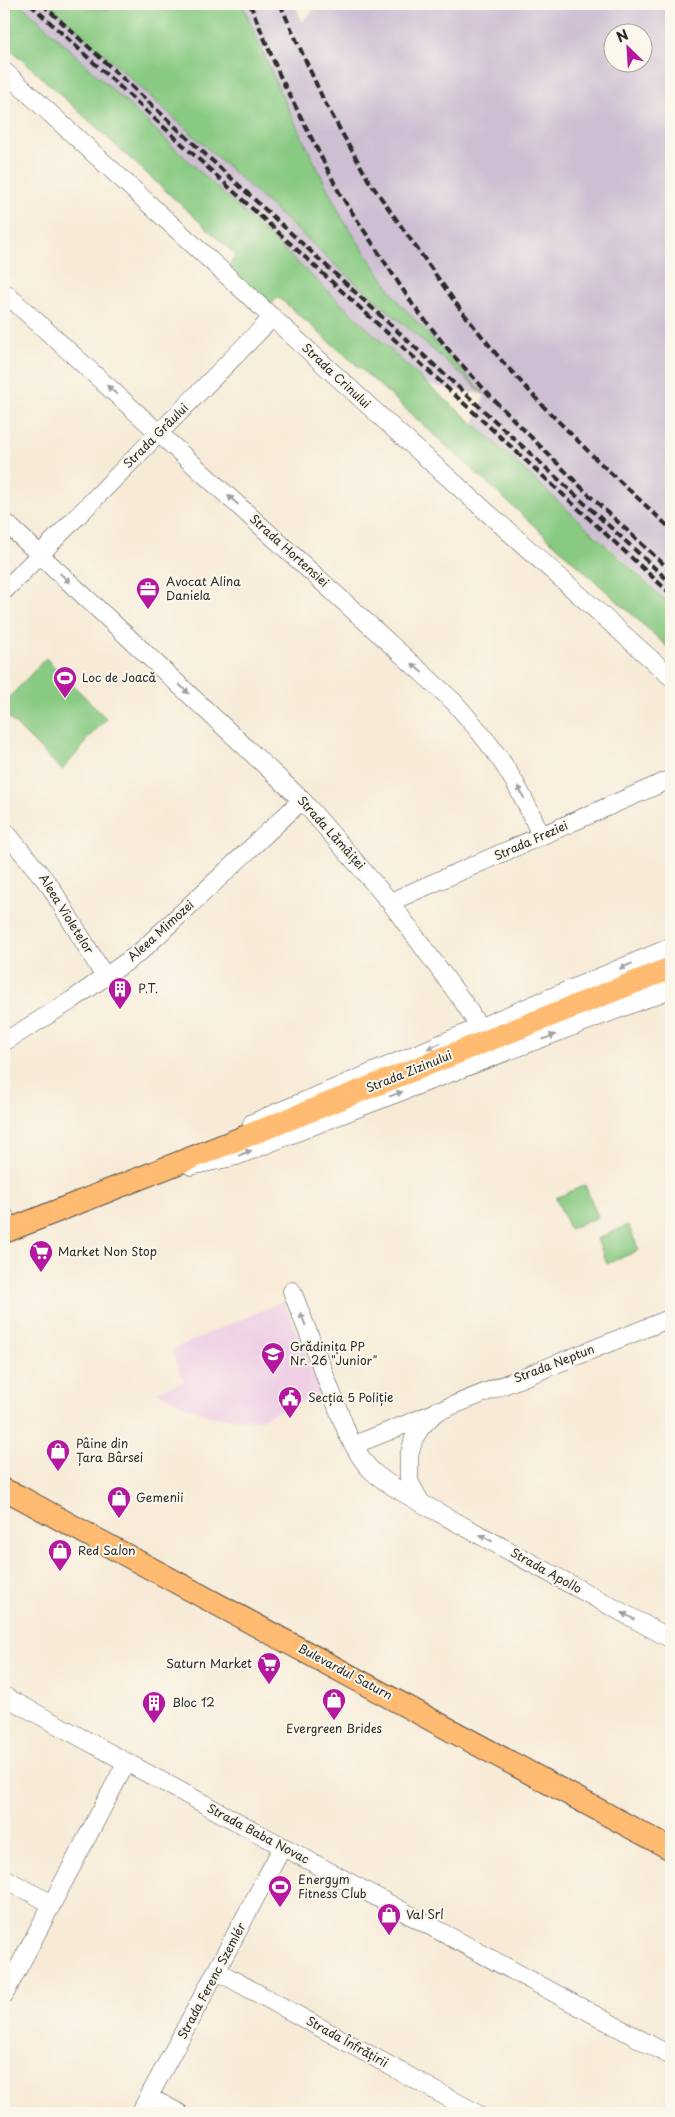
<svg xmlns="http://www.w3.org/2000/svg" width="675" height="2117" viewBox="0 0 675 2117" font-family="'Playpen Sans',sans-serif">
	<style>
		.built { fill: #efd0e6 }
		.industrial { fill: #cdbed2; fill-rule: evenodd }
		.green { fill: #88ca82; stroke: #5a7a56 }
		.lines { fill: none; stroke-linecap: round; stroke-linejoin: round }
		.minor-casing { stroke: #4a4845; stroke-width: 19 }
		.major-casing { stroke: #4a4845; stroke-width: 24 }
		.minor { stroke: #fff; stroke-width: 18 }
		.major { stroke: #ffbb71; stroke-width: 22 }
		.rail { stroke: #2b2b2b; stroke-width: 4; stroke-dasharray: 8 4; stroke-linecap: butt }
		.oneway { fill: #a0a0a0 }
		.labels { text-anchor: middle; stroke-width: 4; stroke-linejoin: round; paint-order: stroke }
		.street-label { font-size: 12px; fill: #2b2b2b; stroke: #fbf7ec }
		.poi-label { font-size: 12px; fill: #2b2b2b; stroke: #fbf7ec; text-anchor: start }
	</style>
	<rect width="100%" height="100%" fill="#fbf7ec"/>
	<filter id="ink" filterUnits="userSpaceOnUse"><feTurbulence type="fractalNoise" baseFrequency=".02" numOctaves="2"/><feDisplacementMap in="SourceGraphic" scale="10" xChannelSelector="R" yChannelSelector="G"/><feConvolveMatrix kernelMatrix="1 2 1 2 8 2 1 2 1" color-interpolation-filters="sRGB"/></filter>
	<filter id="wash" filterUnits="userSpaceOnUse"><feTurbulence type="fractalNoise" baseFrequency=".0096" numOctaves="4" result="noise"/><feDisplacementMap in="SourceGraphic" scale="20" xChannelSelector="R" yChannelSelector="G"/><feGaussianBlur stdDeviation="1.12" result="paint"/><feColorMatrix in="noise" values="0 0 0 0 0 0 0 0 0 0 0 0 0 0 0 0 0 1.4 0 .05"/><feComposite in="paint" operator="in"/></filter>
	<g filter="url(#wash)">
		<rect width="100%" height="100%" fill="#f7ebd7"/>
		<path class="built" d="M 284,1301 L 321,1393 L 258,1420 L 208,1416 L 157,1392 L 184,1381 L 171,1350 Z"/>
		<path class="industrial" d="M 21,4 L 49,4 L 310,242 L 480,391 L 400,304 L 342,218 L 281,94 L 242,4 L 295,4 L 302,22 L 320,4 L 671,4 L 671,603 L 474,424 L 485,395 L 428,385 ZM 612,32 L 642,32 L 642,62 L 612,62 Z"/>
		<path class="green" d="M 4,4 L 21,4 L 428,385 L 474,424 L 671,605 L 671,650 L 376,382 L 278,297 L 269,307 L 227,268 L 236,255 L 4,43 Z
			M 49,4 L 79,4 L 110,10 L 116,4 L 242,4 L 281,94 L 342,218 L 400,304 L 485,395 L 340,269 Z
			M 46,658 L 107,719 L 85,741 L 86,743 L 62,770 L 4,713 L 4,703 Z
			M 585,1185 L 598,1217 L 569,1229 L 556,1198 Z
			M 628,1225 L 639,1250 L 607,1264 L 597,1239 Z"/>
	</g>
	<g filter="url(#ink)">
		<g class="lines">
			<g class="minor-casing">
				<path id="minor" d="M 4,71 L 393,428 L 671,677
					M 4,292 L 454,702 C 495,748 517,779 541,836
					M 4,521 L 302,800 L 390,902 L 464,1003 L 479,1027
					M 4,591 L 273,317
					M 4,830 L 50,886 L 105,977
					M 390,902 L 671,779
					M 4,1042 L 72,1000 L 139,953 L 302,800
					M 252,1123 L 671,947
					M 191,1166 L 237,1156 L 353,1110 L 671,989
					M 4,1215 L 10,1230
					M 292,1291 L 348,1435 C 355,1447 361,1461 372,1471 C 386,1484 404,1493 421,1503
					M 438,1410 L 422,1426 L 414,1438 L 409,1456 L 409,1481 L 421,1503 L 671,1639
					M 354,1445 L 671,1318
					M 4,1696 L 671,2056
					M 4,1878 L 52,1904
					M 217,1971 L 476,2113
					M 4,1995 L 126,1763
					M 149,2097 L 179,2113
					M 140,2113 L 282,1848"/>
			</g>
			<g class="major-casing">
				<path id="major" d="M 4,1232 L 671,968
					M 4,1490 L 18,1496 L 98,1540 L 671,1849"/>
			</g>
			<use href="#minor" class="minor"/>
			<use href="#major" class="major"/>
			<path class="rail" d="M 30,4 L 671,594
				M 42,4 L 671,583
				M 250,4 L 280,76 L 340,194 L 413,305 L 452,354 L 494,400 L 590,496 L 671,571
				M 280,4 L 324,101 L 369,181 L 460,309 L 502,361 L 543,406 L 597,460 L 671,529"/>
		</g>
		<defs><path id="oneway-solid" d="M-6-.8H1V-3.2L6.5 0L1 3.2V.8H-6Z" transform="scale(1.25)"/></defs>
		<g class="oneway">
			<use href="#oneway-solid" transform="translate(112 390) rotate(-138)"/>
			<use href="#oneway-solid" transform="translate(233 500) rotate(-138)"/>
			<use href="#oneway-solid" transform="translate(65 578) rotate(43)"/>
			<use href="#oneway-solid" transform="translate(417 668) rotate(-138)"/>
			<use href="#oneway-solid" transform="translate(184 689) rotate(43)"/>
			<use href="#oneway-solid" transform="translate(521 792) rotate(-117)"/>
			<use href="#oneway-solid" transform="translate(626 966) rotate(157)"/>
			<use href="#oneway-solid" transform="translate(549 1037) rotate(-20)"/>
			<use href="#oneway-solid" transform="translate(434 1046) rotate(157)"/>
			<use href="#oneway-solid" transform="translate(396 1094) rotate(-20)"/>
			<use href="#oneway-solid" transform="translate(245 1153) rotate(-22)"/>
			<use href="#oneway-solid" transform="translate(303 1319) rotate(-111)"/>
			<use href="#oneway-solid" transform="translate(486 1538) rotate(-151)"/>
			<use href="#oneway-solid" transform="translate(628 1616) rotate(-151)"/>
		</g>
	</g>
	<defs>
		<g id="office-pin" transform="scale(1.25)"><path d="M0 17L-7.5 6A9.5 9.5 0 1 1 7.5 6Z" fill="#b5179e" stroke="#fbf7ec"/><path d="M-6-3h4V-5.5h4V-3h4V5H-6ZM-1-4.5V-3h2v-1.5ZM-6 0V1H6V0Z" fill="#fff"/></g>
		<g id="stadium-pin" transform="scale(1.25)"><path d="M0 17L-7.5 6A9.5 9.5 0 1 1 7.5 6Z" fill="#b5179e" stroke="#fbf7ec"/><path d="M0-5a6.5 5 0 1 0 0 10a6.5 5 0 1 0 0-10ZM-3.5-1.8h7v3.6h-7Z" fill="#fff"/></g>
		<g id="building-pin" transform="scale(1.25)"><path d="M0 17L-7.5 6A9.5 9.5 0 1 1 7.5 6Z" fill="#b5179e" stroke="#fbf7ec"/><path d="M-4-6H4V6H1V3H-1V6H-4ZM-2.5-4.3h1.7v1.8h-1.7ZM.8-4.3h1.7v1.8H.8ZM-2.5-1h1.7V.8h-1.7ZM.8-1h1.7V.8H.8Z" fill="#fff"/></g>
		<g id="supermarket-pin" transform="scale(1.25)"><path d="M0 17L-7.5 6A9.5 9.5 0 1 1 7.5 6Z" fill="#b5179e" stroke="#fbf7ec"/><path d="M-6-5.5h2.5l.6 2H6L4.5 2H-2.5L-4.4-4H-6ZM-1.5 3.2a1.3 1.3 0 1 0 .1 0ZM3 3.2a1.3 1.3 0 1 0 .1 0Z" fill="#fff"/></g>
		<g id="school-pin" transform="scale(1.25)"><path d="M0 17L-7.5 6A9.5 9.5 0 1 1 7.5 6Z" fill="#b5179e" stroke="#fbf7ec"/><path d="M0-5L7-2L0 1L-7-2ZM-4 1L0 2.5L4 1V4Q0 6-4 4Z" fill="#fff"/></g>
		<g id="civic-pin" transform="scale(1.25)"><path d="M0 17L-7.5 6A9.5 9.5 0 1 1 7.5 6Z" fill="#b5179e" stroke="#fbf7ec"/><path d="M-.6-6.5H3V-4.5H.6V-3L4-1V1h2V6H-6V1h2V-1L-.6-3ZM-1.2 2.5V6h2.4V2.5Z" fill="#fff"/></g>
		<g id="shop-pin" transform="scale(1.25)"><path d="M0 17L-7.5 6A9.5 9.5 0 1 1 7.5 6Z" fill="#b5179e" stroke="#fbf7ec"/><path d="M-5-2.5h2.3a2.7 3.5 0 0 1 5.4 0H5L5.5 6h-11ZM-1.5-2.5h3a1.5 2.3 0 0 0-3 0Z" fill="#fff"/></g>
	</defs>
	<g fill-rule="evenodd">
		<use href="#office-pin" x="148" y="589"/>
		<use href="#stadium-pin" x="65" y="678"/>
		<use href="#building-pin" x="120" y="989"/>
		<use href="#supermarket-pin" x="41" y="1252"/>
		<use href="#school-pin" x="273" y="1354"/>
		<use href="#civic-pin" x="290" y="1398"/>
		<use href="#shop-pin" x="58" y="1451"/>
		<use href="#shop-pin" x="119" y="1498"/>
		<use href="#shop-pin" x="60" y="1551"/>
		<use href="#supermarket-pin" x="269" y="1664"/>
		<use href="#shop-pin" x="334" y="1700"/>
		<use href="#building-pin" x="154" y="1703"/>
		<use href="#stadium-pin" x="280" y="1887"/>
		<use href="#shop-pin" x="389" y="1915"/>
	</g>
	<g class="labels">
		<g class="street-label">
			<text transform="translate(336 376) rotate(43)" y="4">Strada Crinului</text>
			<text transform="translate(156 436) rotate(-45)" y="4">Strada Grâului</text>
			<text transform="translate(289 551) rotate(42)" y="4">Strada Hortensiei</text>
			<text transform="translate(331 833) rotate(48)" y="4">Strada Lămâiței</text>
			<text transform="translate(531 841) rotate(-24)" y="4">Strada Freziei</text>
			<text transform="translate(66 914) rotate(58)" y="4">Aleea Violetelor</text>
			<text transform="translate(161 931) rotate(-42)" y="4">Aleea Mimozei</text>
			<text transform="translate(409 1072) rotate(-22)" y="4">Strada Zizinului</text>
			<text transform="translate(554 1364) rotate(-21)" y="4">Strada Neptun</text>
			<text transform="translate(546 1571) rotate(29)" y="4">Strada Apollo</text>
			<text transform="translate(345 1672) rotate(28)" y="4">Bulevardul Saturn</text>
			<text transform="translate(258 1834) rotate(28)" y="4">Strada Baba Novac</text>
			<text transform="translate(212 1981) rotate(-62)" y="4">Strada Ferenc Szemlér</text>
			<text transform="translate(347 2042) rotate(29)" y="4">Strada Înfrățirii</text>
		</g>
		<g class="poi-label">
			<text x="166" y="586">Avocat Alina<tspan x="166" dy="14">Daniela</tspan></text>
			<text x="82" y="682">Loc de Joacă</text>
			<text x="138" y="993">P.T.</text>
			<text x="58" y="1256">Market Non Stop</text>
			<text x="290" y="1351">Grădinița PP<tspan x="290" dy="14">Nr. 26 "Junior"</tspan></text>
			<text x="308" y="1402">Secția 5 Poliție</text>
			<text x="76" y="1448">Pâine din<tspan x="76" dy="14">Țara Bârsei</tspan></text>
			<text x="136" y="1502">Gemenii</text>
			<text x="78" y="1555">Red Salon</text>
			<text x="252" y="1668" text-anchor="end">Saturn Market</text>
			<text x="172" y="1707">Bloc 12</text>
			<text x="334" y="1733" text-anchor="middle">Evergreen Brides</text>
			<text x="298" y="1884">Energym<tspan x="298" dy="14">Fitness Club</tspan></text>
			<text x="406" y="1919">Val Srl</text>
		</g>
	</g>
	<rect width="675" height="2117" fill="none" stroke="#fbf7ec" stroke-width="20"/>
	<g transform="translate(628 48) rotate(335)"><circle r="24" fill="#fbf7ec" stroke="#a8a59f"/>
	<path d="M0-4L9 19L0 12L-9 19Z" fill="#b5179e"/>
	<text y="-8" font-size="14" font-weight="bold" text-anchor="middle" fill="#2b2b2b">N</text>
	</g>
</svg>
